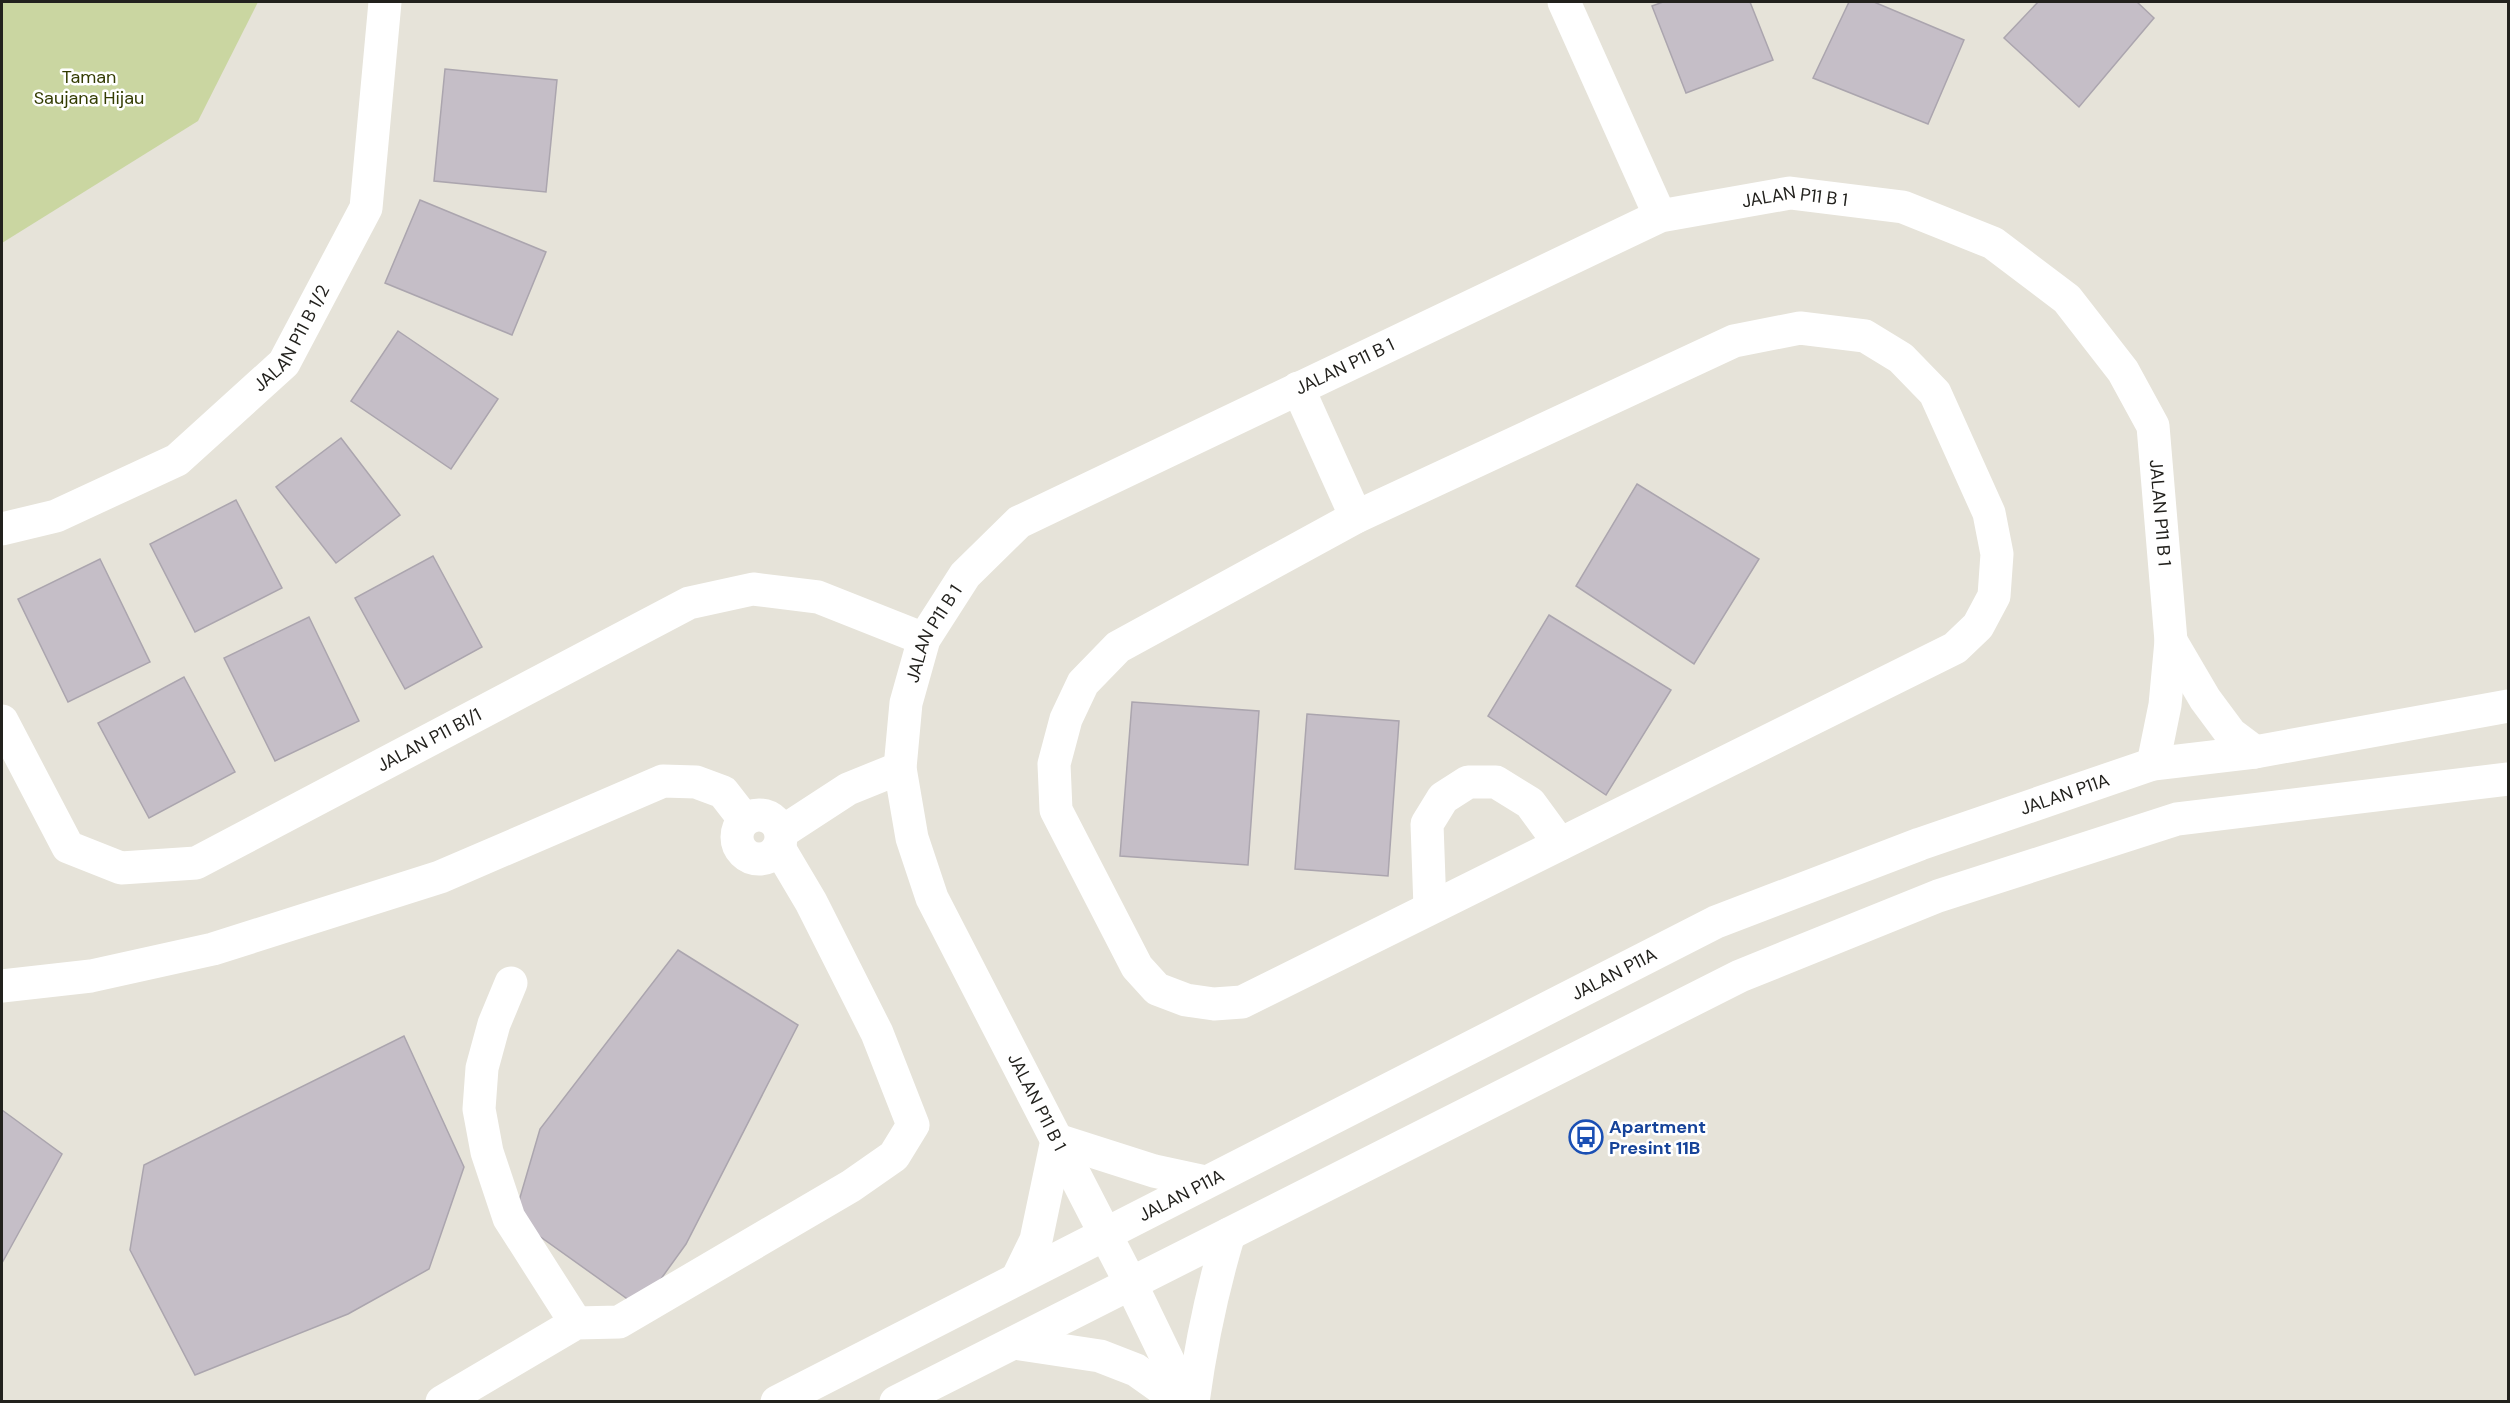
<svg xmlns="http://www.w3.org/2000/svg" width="2510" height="1403" viewBox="0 0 2510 1403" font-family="'DM Sans',sans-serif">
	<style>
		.green { fill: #cad6a1 }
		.building { fill: #c5bec7; stroke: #aba5ae; stroke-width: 1.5 }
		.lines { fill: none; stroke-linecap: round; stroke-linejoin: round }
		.minor { stroke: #fff; stroke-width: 33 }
		.labels { text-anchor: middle; stroke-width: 5; stroke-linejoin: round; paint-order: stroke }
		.park-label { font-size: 18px; fill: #333c02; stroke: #fff }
		.street-label { font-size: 18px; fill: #22211d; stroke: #fff }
		.transit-label { font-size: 18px; font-weight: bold; fill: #164399; stroke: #fff; text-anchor: start }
	</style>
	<rect width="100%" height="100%" fill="#e6e3d9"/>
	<path class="green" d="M 2,2 L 258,2 L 198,121 L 2,243 Z"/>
	<path class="building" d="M 1663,2 L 1750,2 L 1773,60 L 1686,93 L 1652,6 Z
		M 1849,2 L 1874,2 L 1964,40 L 1928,124 L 1813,78 Z
		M 2038,2 L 2137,2 L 2154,18 L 2079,107 L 2004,38 Z
		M 445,69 L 557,80 L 546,192 L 434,181 Z
		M 420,200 L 546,252 L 512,335 L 385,283 Z
		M 398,331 L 498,399 L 451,469 L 351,401 Z
		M 341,438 L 400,515 L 336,563 L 276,487 Z
		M 1637,484 L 1759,559 L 1694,664 L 1576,586 Z
		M 236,500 L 282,588 L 195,632 L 150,544 Z
		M 433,556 L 482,647 L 405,689 L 355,598 Z
		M 100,559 L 150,662 L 68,702 L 18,599 Z
		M 1549,615 L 1671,690 L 1606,795 L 1488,716 Z
		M 309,617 L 359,721 L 275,761 L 224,658 Z
		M 184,677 L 235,772 L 149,818 L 98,723 Z
		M 1132,702 L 1259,711 L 1248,865 L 1120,856 Z
		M 1307,714 L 1399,721 L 1388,876 L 1295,869 Z
		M 678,950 L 798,1025 L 686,1244 L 640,1308 L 514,1218 L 540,1129 Z
		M 404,1036 L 464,1167 L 429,1269 L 348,1314 L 195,1375 L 130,1250 L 144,1165 Z
		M 2,1110 L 62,1154 L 2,1263 Z"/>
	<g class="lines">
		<g class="minor">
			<path d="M 1564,2 L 1660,216"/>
			<path d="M 1800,328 L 1865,336 L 1901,358 L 1935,393 L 1989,513 L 1997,554 L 1994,596 L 1978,626 L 1955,648 L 1242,1002 L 1214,1004 L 1186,1000 L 1157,989 L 1137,967 L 1056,810 L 1054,764 L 1066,719 L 1083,683 L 1118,647 L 1356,517 L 1734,341 Z"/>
			<path d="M 1298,388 L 1356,517"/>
			<path id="s1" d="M 2,529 L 56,516 L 177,460 L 284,363 L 366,208 L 385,2"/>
			<path d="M 2171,641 L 2205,699 L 2231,734 L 2255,752"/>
			<path id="s2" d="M 2,721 L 68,847 L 121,868 L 196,863 L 689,603 L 753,589 L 818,597 L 924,639"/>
			<circle cx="759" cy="837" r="22"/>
			<path d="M 782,832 L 848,789 L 900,768"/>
			<path d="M 1430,908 L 1427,824 L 1443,798 L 1468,782 L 1496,782 L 1530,803 L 1560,844"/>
			<path d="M 511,983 L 494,1024 L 482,1068 L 479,1109 L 487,1152 L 509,1218 L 576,1323"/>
			<path d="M 2,986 L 91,976 L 213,949 L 440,877 L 663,781 L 696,782 L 723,792 L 744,819"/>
			<path d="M 1018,1277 L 1036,1240 L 1057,1140 L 1154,1171 L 1205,1182"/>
			<path d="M 1014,1343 L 1100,1356 L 1136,1370 L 1181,1402"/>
			<path d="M 442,1402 L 576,1323 L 619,1322 L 851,1186 L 894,1156 L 913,1125 L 877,1033 L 811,902 L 779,848"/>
			<path id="s3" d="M 777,1402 L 1716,922 L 1920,844 L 2153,764 L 2255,752 L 2508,706"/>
			<path d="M 896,1402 L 1740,976 L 1938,896 L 2177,819 L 2508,779"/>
			<path id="s4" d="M 1188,1402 L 1131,1284 L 932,898 L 912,838 L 900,768 L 906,703 L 924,639 L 965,575 L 1019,522 L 1660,216 L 1790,193 L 1903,207 L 1993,243 L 2067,299 L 2123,371 L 2153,426 L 2171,641 L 2165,705 L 2153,764"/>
			<path d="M 1193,1402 C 1201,1343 1212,1290 1229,1234"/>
		</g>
	</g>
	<defs>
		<g id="bus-ring" transform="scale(1.725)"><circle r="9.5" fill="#fff" stroke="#1a4fb4" stroke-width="1.5"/><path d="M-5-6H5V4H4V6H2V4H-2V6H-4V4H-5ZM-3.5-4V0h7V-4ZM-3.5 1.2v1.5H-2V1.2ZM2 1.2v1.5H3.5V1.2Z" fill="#1a4fb4"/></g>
	</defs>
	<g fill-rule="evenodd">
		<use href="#bus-ring" x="1586" y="1137"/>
	</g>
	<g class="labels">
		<g class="park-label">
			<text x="89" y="83">Taman<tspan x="89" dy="21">Saujana Hijau</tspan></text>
		</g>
		<g class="street-label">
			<text dy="6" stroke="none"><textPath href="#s4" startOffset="1830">JALAN P11 B 1</textPath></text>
			<text dy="6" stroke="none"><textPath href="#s1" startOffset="358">JALAN P11 B 1/2</textPath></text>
			<text dy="6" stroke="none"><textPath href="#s4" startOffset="1344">JALAN P11 B 1</textPath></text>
			<text dy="6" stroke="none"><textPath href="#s4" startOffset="2370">JALAN P11 B 1</textPath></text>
			<text dy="6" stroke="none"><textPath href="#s4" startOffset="840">JALAN P11 B 1</textPath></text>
			<text dy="6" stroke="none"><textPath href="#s2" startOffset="538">JALAN P11 B1/1</textPath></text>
			<text dy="6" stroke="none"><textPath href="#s3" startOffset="1426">JALAN P11A</textPath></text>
			<text dy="6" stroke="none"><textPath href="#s3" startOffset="940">JALAN P11A</textPath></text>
			<text transform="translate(1037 1102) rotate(63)" y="6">JALAN P11 B 1</text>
			<text dy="6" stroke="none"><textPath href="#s3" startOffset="454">JALAN P11A</textPath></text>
		</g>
		<g class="transit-label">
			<text x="1609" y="1133">Apartment<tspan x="1609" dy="21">Presint 11B</tspan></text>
		</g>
	</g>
	<rect width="2510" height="1403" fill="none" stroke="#22211d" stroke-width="6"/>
</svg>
